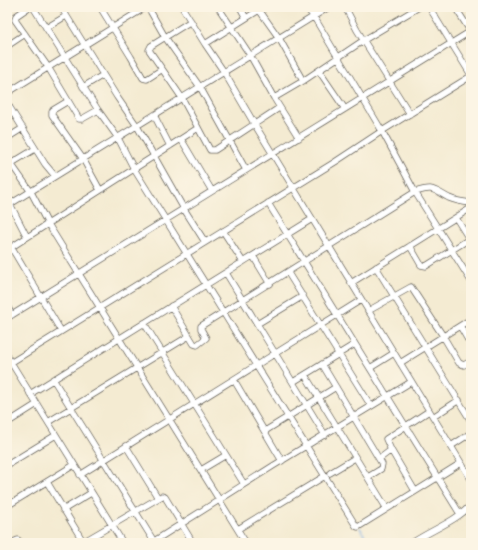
<svg xmlns="http://www.w3.org/2000/svg" width="478" height="550" viewBox="0 0 478 550" font-family="'Gochi Hand',sans-serif">
	<style>
		.lines { fill: none; stroke-linecap: round; stroke-linejoin: round }
		.stream { stroke: #76ace4; stroke-width: 1.5 }
		.minor-casing { stroke: #68645c; stroke-width: 7 }
		.minor { stroke: #fff; stroke-width: 5.5 }
	</style>
	<rect width="100%" height="100%" fill="#fcf5e5"/>
	<filter id="ink" filterUnits="userSpaceOnUse"><feTurbulence type="fractalNoise" baseFrequency=".025" numOctaves="2"/><feDisplacementMap in="SourceGraphic" scale="8" xChannelSelector="R" yChannelSelector="G"/><feConvolveMatrix kernelMatrix="1 2 1 2 8 2 1 2 1" color-interpolation-filters="sRGB"/></filter>
	<filter id="wash" filterUnits="userSpaceOnUse"><feTurbulence type="fractalNoise" baseFrequency=".012" numOctaves="4" result="noise"/><feDisplacementMap in="SourceGraphic" scale="16" xChannelSelector="R" yChannelSelector="G"/><feGaussianBlur stdDeviation="0.9" result="paint"/><feColorMatrix in="noise" values="0 0 0 0 0 0 0 0 0 0 0 0 0 0 0 0 0 1.4 0 .05"/><feComposite in="paint" operator="in"/></filter>
	<g filter="url(#wash)">
		<rect width="100%" height="100%" fill="#f4ebd2"/>
		<g class="lines">
			<path class="stream" d="M 360,528 L 369,543"/>
		</g>
	</g>
	<g filter="url(#ink)">
		<g class="lines">
			<g class="minor-casing">
				<path id="minor" d="M 29,7 L 16,16 L 15,20 L 48,67 L 79,119 L 82,119 L 98,110
					M 33,7 L 98,110 L 118,138 L 134,169 L 356,526 L 358,527 L 461,463
					M 61,7 L 117,97 L 137,126 L 184,209 L 205,242
					M 100,7 L 131,57 L 143,78 L 147,79 L 161,70
					M 148,7 L 165,37 L 200,87 L 246,170
					M 182,7 L 205,44 L 224,72 L 255,125 L 471,479
					M 218,7 L 250,55 L 274,98 L 299,138
					M 240,7 L 246,18
					M 257,7 L 279,38 L 303,81
					M 306,7 L 314,17 L 382,131 L 415,192 L 471,281
					M 345,7 L 357,30 L 410,114
					M 429,7 L 471,75
					M 455,7 L 471,32
					M 191,21 L 151,46 L 149,50 L 182,98 L 210,150 L 215,150 L 279,108
					M 46,28 L 66,16
					M 205,44 L 259,10
					M 7,46 L 25,34
					M 319,71 L 345,109
					M 83,87 L 103,75
					M 7,93 L 146,7
					M 274,98 L 303,81 L 364,40 L 419,7
					M 68,101 L 53,110 L 52,112 L 52,115 L 83,159 L 100,190
					M 7,103 L 45,164 L 55,176
					M 154,115 L 170,146
					M 7,138 L 23,128
					M 181,139 L 212,191
					M 7,158 L 31,192 L 48,224 L 246,543
					M 7,166 L 35,149
					M 7,198 L 27,237
					M 268,203 L 460,514
					M 7,206 L 329,7
					M 456,218 L 471,242
					M 223,231 L 243,262
					M 410,246 L 421,265 L 426,266 L 471,238
					M 11,247 L 61,331
					M 7,250 L 198,128
					M 253,256 L 270,284
					M 376,267 L 471,421
					M 226,273 L 325,435
					M 288,273 L 371,406
					M 351,283 L 471,208
					M 7,306 L 12,315
					M 171,306 L 194,344 L 197,345 L 206,338 L 201,329 L 201,326 L 415,192 C 434,186 432,189 449,198 C 456,201 463,202 471,203
					M 368,311 L 411,287 L 443,336 L 459,363 L 464,365 L 471,361
					M 7,318 L 471,31
					M 144,323 L 244,484
					M 257,324 L 303,296
					M 460,326 L 471,345
					M 7,356 L 123,543
					M 400,363 L 471,319
					M 322,364 L 382,464 L 381,469 L 368,477
					M 7,365 L 335,162 L 382,131 L 471,76
					M 370,368 L 394,353
					M 305,375 L 387,509
					M 53,379 L 155,543
					M 234,380 L 282,461
					M 293,382 L 355,344
					M 30,394 L 312,219
					M 433,417 L 459,400
					M 48,422 L 189,336
					M 7,423 L 37,404
					M 265,431 L 336,387
					M 126,446 L 158,498
					M 451,446 L 471,433
					M 379,459 L 391,450
					M 7,465 L 56,435
					M 201,470 L 226,455
					M 330,473 L 355,458
					M 80,475 L 361,300
					M 47,482 L 84,543
					M 415,491 L 391,450 L 386,439 L 429,411
					M 7,506 L 74,465
					M 63,510 L 91,493
					M 238,529 L 325,476
					M 83,542 L 162,496 L 165,497 L 193,543
					M 11,543 L 18,540 L 21,543
					M 151,543 L 273,466 L 411,382
					M 412,543 C 431,530 455,522 471,505"/>
			</g>
			<use href="#minor" class="minor"/>
		</g>
	</g>
	<rect width="478" height="550" fill="none" stroke="#fcf5e5" stroke-width="24"/>
</svg>
